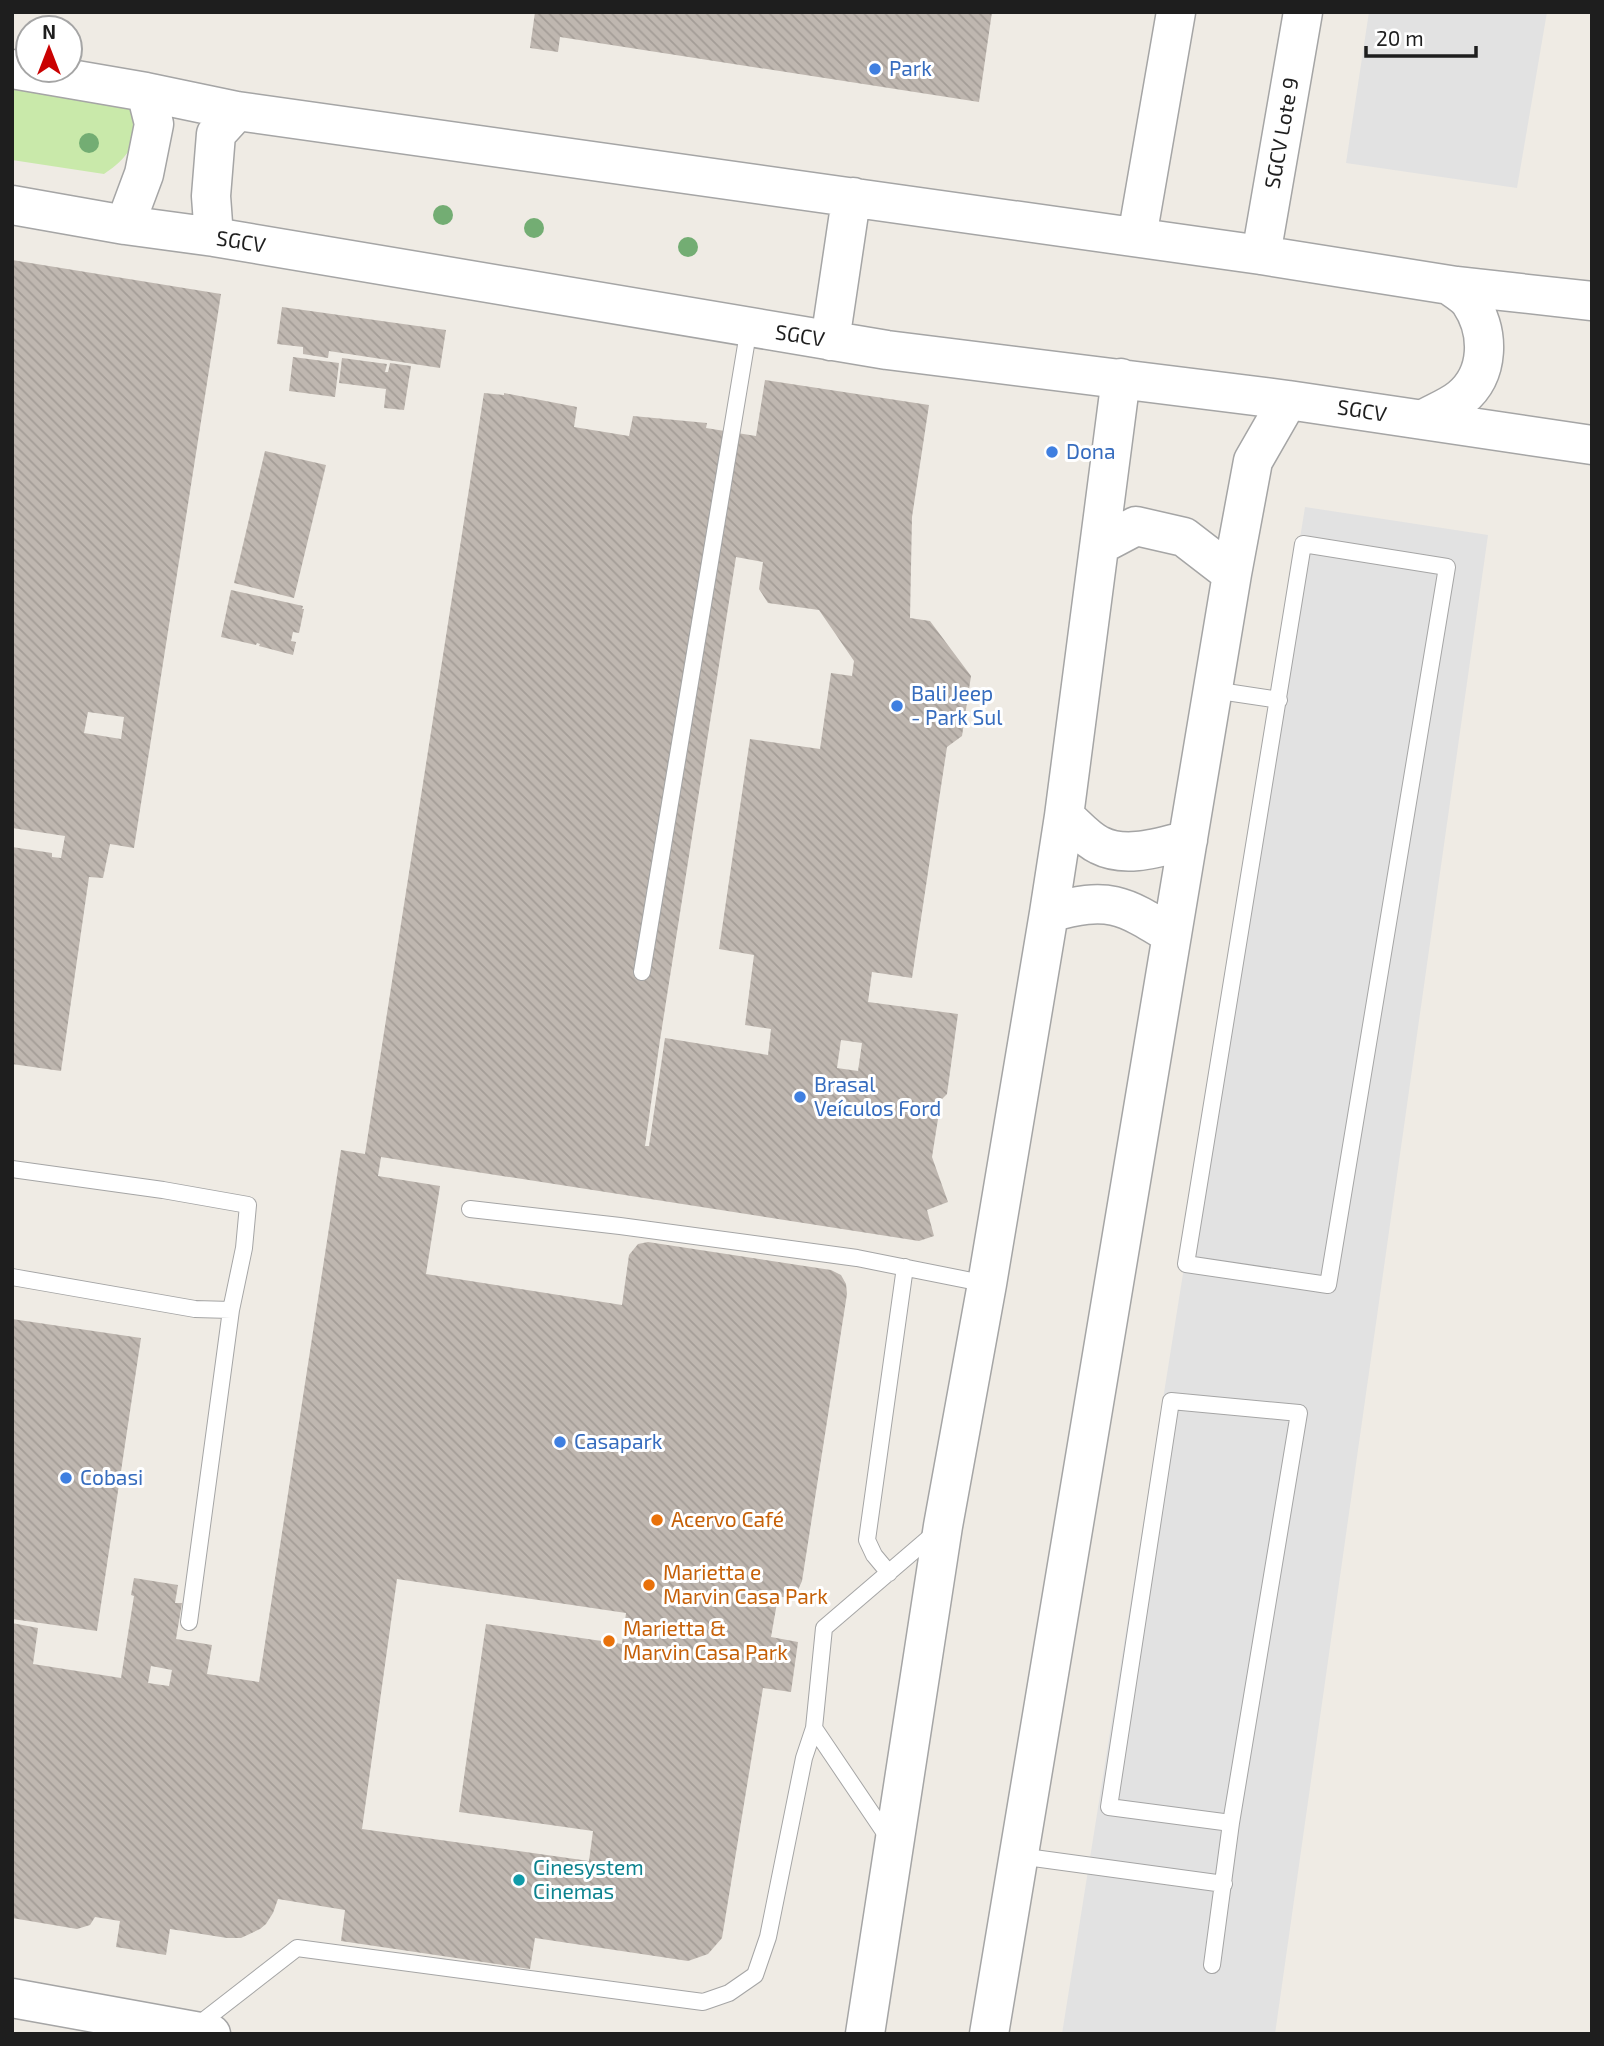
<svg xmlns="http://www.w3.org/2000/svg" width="1604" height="2046" viewBox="0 0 1604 2046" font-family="'Exo 2',sans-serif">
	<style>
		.grass { fill: #c9e9aa }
		.parking { fill: #e2e2e2 }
		.building { fill: url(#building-back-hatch); fill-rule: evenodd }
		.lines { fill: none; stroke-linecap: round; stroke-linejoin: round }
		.service-casing { stroke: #a5a5a5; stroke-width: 18 }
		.tertiary-casing { stroke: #a5a5a5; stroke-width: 41 }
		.service { stroke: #fff; stroke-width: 16 }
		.tertiary { stroke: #fff; stroke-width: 38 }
		.tree { fill: #73ad73 }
		.shop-dot { fill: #3f7fe0; stroke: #fff; stroke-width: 2.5 }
		.food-dot { fill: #e8710a; stroke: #fff; stroke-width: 2.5 }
		.culture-dot { fill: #0f9aa8; stroke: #fff; stroke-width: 2.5 }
		.labels { text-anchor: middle; stroke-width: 6; stroke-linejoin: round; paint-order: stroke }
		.shop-label { font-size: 21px; fill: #366cbe; stroke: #fff; text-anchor: start }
		.street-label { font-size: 21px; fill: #1e1e1e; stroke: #fff }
		.food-label { font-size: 21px; fill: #c56008; stroke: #fff; text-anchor: start }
		.culture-label { font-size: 21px; fill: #0d838f; stroke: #fff; text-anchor: start }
	</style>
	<defs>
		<pattern id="building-back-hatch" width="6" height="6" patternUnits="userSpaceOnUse" patternTransform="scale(1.75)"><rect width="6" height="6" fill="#bfb7b0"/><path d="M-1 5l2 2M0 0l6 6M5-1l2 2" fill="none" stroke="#a49d97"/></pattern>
	</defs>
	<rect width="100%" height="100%" fill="#efebe4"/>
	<path class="grass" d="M 12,87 L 131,103 C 132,112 135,122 135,130 C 135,150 119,164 104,174 L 12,160 Z"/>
	<path class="parking" d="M 1369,12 L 1547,12 L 1517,188 L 1346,163 Z
		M 1305,507 L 1488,535 L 1275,2034 L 1062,2034 Z"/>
	<path class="building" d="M 535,12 L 992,12 L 979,102 L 560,37 L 558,52 L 530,48 Z
		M 12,260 L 221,294 L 134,848 L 110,844 L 103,878 L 89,877 L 61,1071 L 12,1064 L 12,847 L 52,853 L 52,857 L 61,858 L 65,836 L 12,828 ZM 88,712 L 124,717 L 121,739 L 84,733 Z
		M 282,307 L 446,330 L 440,368 L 329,351 L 328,358 L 303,354 L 303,347 L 277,344 Z
		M 293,357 L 339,363 L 335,397 L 289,391 Z
		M 342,358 L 387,364 L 385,372 L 388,372 L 390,363 L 411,366 L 404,410 L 384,408 L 386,389 L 339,383 Z
		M 765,380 L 929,405 L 912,517 L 910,618 L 930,621 L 971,676 L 962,736 L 947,747 L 912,978 L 872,972 L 868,1002 L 958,1014 L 947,1094 L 941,1100 L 932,1157 L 948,1202 L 927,1210 L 934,1236 L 919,1241 L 381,1157 L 378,1176 L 440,1186 L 426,1274 L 622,1305 L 629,1255 L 638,1244 L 648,1242 L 831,1270 L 841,1275 L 846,1284 L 847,1294 L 802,1581 L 798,1590 L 793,1594 L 788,1597 L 778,1597 L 771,1637 L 798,1642 L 791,1692 L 763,1688 L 722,1938 L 708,1954 L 688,1961 L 535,1938 L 530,1969 L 341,1941 L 345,1910 L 278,1899 L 273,1913 L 266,1924 L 260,1929 L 241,1938 L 227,1938 L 170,1929 L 166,1955 L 116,1947 L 120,1921 L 95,1917 L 90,1925 L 77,1929 L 12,1918 L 12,1623 L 38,1628 L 33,1664 L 121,1678 L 134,1596 L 131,1595 L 134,1578 L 178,1585 L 175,1603 L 182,1603 L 176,1639 L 212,1645 L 207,1674 L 259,1682 L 341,1150 L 365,1154 L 484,393 L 504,395 L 504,393 L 577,407 L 574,427 L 629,436 L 633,416 L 707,423 L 706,428 L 756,436 ZM 736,557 L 763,562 L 759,589 L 768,603 L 819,610 L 854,661 L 852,676 L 831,673 L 820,749 L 750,739 L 719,949 L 754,955 L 745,1025 L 771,1029 L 768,1055 L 665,1038 L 649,1146 L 645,1146 L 660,1040 ZM 841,1040 L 862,1043 L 858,1071 L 837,1068 ZM 397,1579 L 626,1613 L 622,1644 L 486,1624 L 459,1812 L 593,1831 L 589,1861 L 362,1829 ZM 151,1666 L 172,1670 L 169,1686 L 148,1683 Z
		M 265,451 L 326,465 L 294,598 L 234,583 Z
		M 231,590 L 303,606 L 302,609 L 304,609 L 299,633 L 293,632 L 291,641 L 296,642 L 293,655 L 259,646 L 260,644 L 257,643 L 256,645 L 221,637 Z
		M 12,1319 L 141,1338 L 97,1631 L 12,1619 Z"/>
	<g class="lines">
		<g class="service-casing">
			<path id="service" d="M 1303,544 L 1447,567 L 1328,1285 L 1186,1264 Z
				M 1213,690 L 1279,700
				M 642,972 L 749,327
				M 12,1169 L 163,1190 L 248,1205 L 244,1248 L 231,1310 L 195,1309 L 12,1277
				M 470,1209 L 620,1226 L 857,1258 L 987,1284
				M 889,1573 L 874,1555 L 867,1540 L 905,1267
				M 189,1622 L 231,1310
				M 814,1728 L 889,1839
				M 1019,1856 L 1224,1884
				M 1212,1965 L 1231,1823 L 1299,1413 L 1171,1401 L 1109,1807 L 1231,1823
				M 194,2028 L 297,1948 L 703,2002 L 729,1993 L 755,1975 L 768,1937 L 804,1758 L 814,1728 L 824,1628 L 936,1532"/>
		</g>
		<g class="tertiary-casing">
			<path id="tertiary" d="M 12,69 L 146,92 L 237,111 L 1261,255 L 1456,286 L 1592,301
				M 12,205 L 125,225 L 214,237 L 887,350 L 1288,400 L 1592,445
				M 125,225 L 144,174 L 154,124 L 146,92
				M 214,237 L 211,196 L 216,134 L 237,111
				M 1137,237 L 1176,12
				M 1261,255 L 1303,12
				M 830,341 L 849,213 L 853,197
				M 1422,420 C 1434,413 1450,407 1461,398 C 1490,374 1490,332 1470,302 C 1465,295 1456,290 1449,285
				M 1100,545 L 1136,526 L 1184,537 L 1232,574
				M 1064,816 C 1075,825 1086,839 1099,845 C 1126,859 1160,847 1188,840
				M 1049,913 C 1109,896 1122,904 1172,935
				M 12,1998 L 211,2034
				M 865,2034 L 943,1526 L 987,1284 L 1049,913 L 1064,816 L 1121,378
				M 989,2034 L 1232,574 L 1253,461 L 1288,400"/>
		</g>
		<use href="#service" class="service"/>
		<use href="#tertiary" class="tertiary"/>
	</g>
	<g class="tree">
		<circle cx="89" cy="143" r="10"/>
		<circle cx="443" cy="215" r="10"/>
		<circle cx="534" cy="228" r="10"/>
		<circle cx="688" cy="247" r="10"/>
	</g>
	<g class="shop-dot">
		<circle cx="875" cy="69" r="7"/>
		<circle cx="1052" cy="452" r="7"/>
		<circle cx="897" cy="706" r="7"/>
		<circle cx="800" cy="1097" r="7"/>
		<circle cx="560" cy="1442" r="7"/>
		<circle cx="66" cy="1478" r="7"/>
	</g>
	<g class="food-dot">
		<circle cx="657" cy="1520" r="7"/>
		<circle cx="649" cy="1585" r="7"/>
		<circle cx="609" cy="1641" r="7"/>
	</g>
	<circle class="culture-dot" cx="519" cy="1880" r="7"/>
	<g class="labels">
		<g class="shop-label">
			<text x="889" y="76">Park</text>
			<text x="1066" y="459">Dona</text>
			<text x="911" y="701">Bali Jeep<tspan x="911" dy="24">- Park Sul</tspan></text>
			<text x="814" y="1092">Brasal<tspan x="814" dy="24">Veículos Ford</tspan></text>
			<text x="574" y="1449">Casapark</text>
			<text x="80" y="1485">Cobasi</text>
		</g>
		<g class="street-label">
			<text transform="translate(1282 133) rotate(-80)" y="7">SGCV Lote 9</text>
			<text transform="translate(241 242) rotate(9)" y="7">SGCV</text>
			<text transform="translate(800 336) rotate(9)" y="7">SGCV</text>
			<text transform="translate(1362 411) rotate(9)" y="7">SGCV</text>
		</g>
		<g class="food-label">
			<text x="671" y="1527">Acervo Café</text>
			<text x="663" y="1580">Marietta e<tspan x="663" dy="24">Marvin Casa Park</tspan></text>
			<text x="623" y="1636">Marietta &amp;<tspan x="623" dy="24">Marvin Casa Park</tspan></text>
		</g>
		<g class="culture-label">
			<text x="533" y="1875">Cinesystem<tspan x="533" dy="24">Cinemas</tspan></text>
		</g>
	</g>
	<rect width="1604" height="2046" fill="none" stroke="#1e1e1e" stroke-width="28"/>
	<g transform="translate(49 49)"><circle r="33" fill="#ffffff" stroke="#a5a5a5" stroke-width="2"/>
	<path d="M0-5L12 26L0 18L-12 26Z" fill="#ca0202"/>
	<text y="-10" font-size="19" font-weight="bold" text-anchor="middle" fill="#1e1e1e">N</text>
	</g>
	<path d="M1366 46v10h110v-10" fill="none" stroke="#1e1e1e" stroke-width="3.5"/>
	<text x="1376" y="46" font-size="21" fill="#1e1e1e" stroke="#ffffff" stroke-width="5" paint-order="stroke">20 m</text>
</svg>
